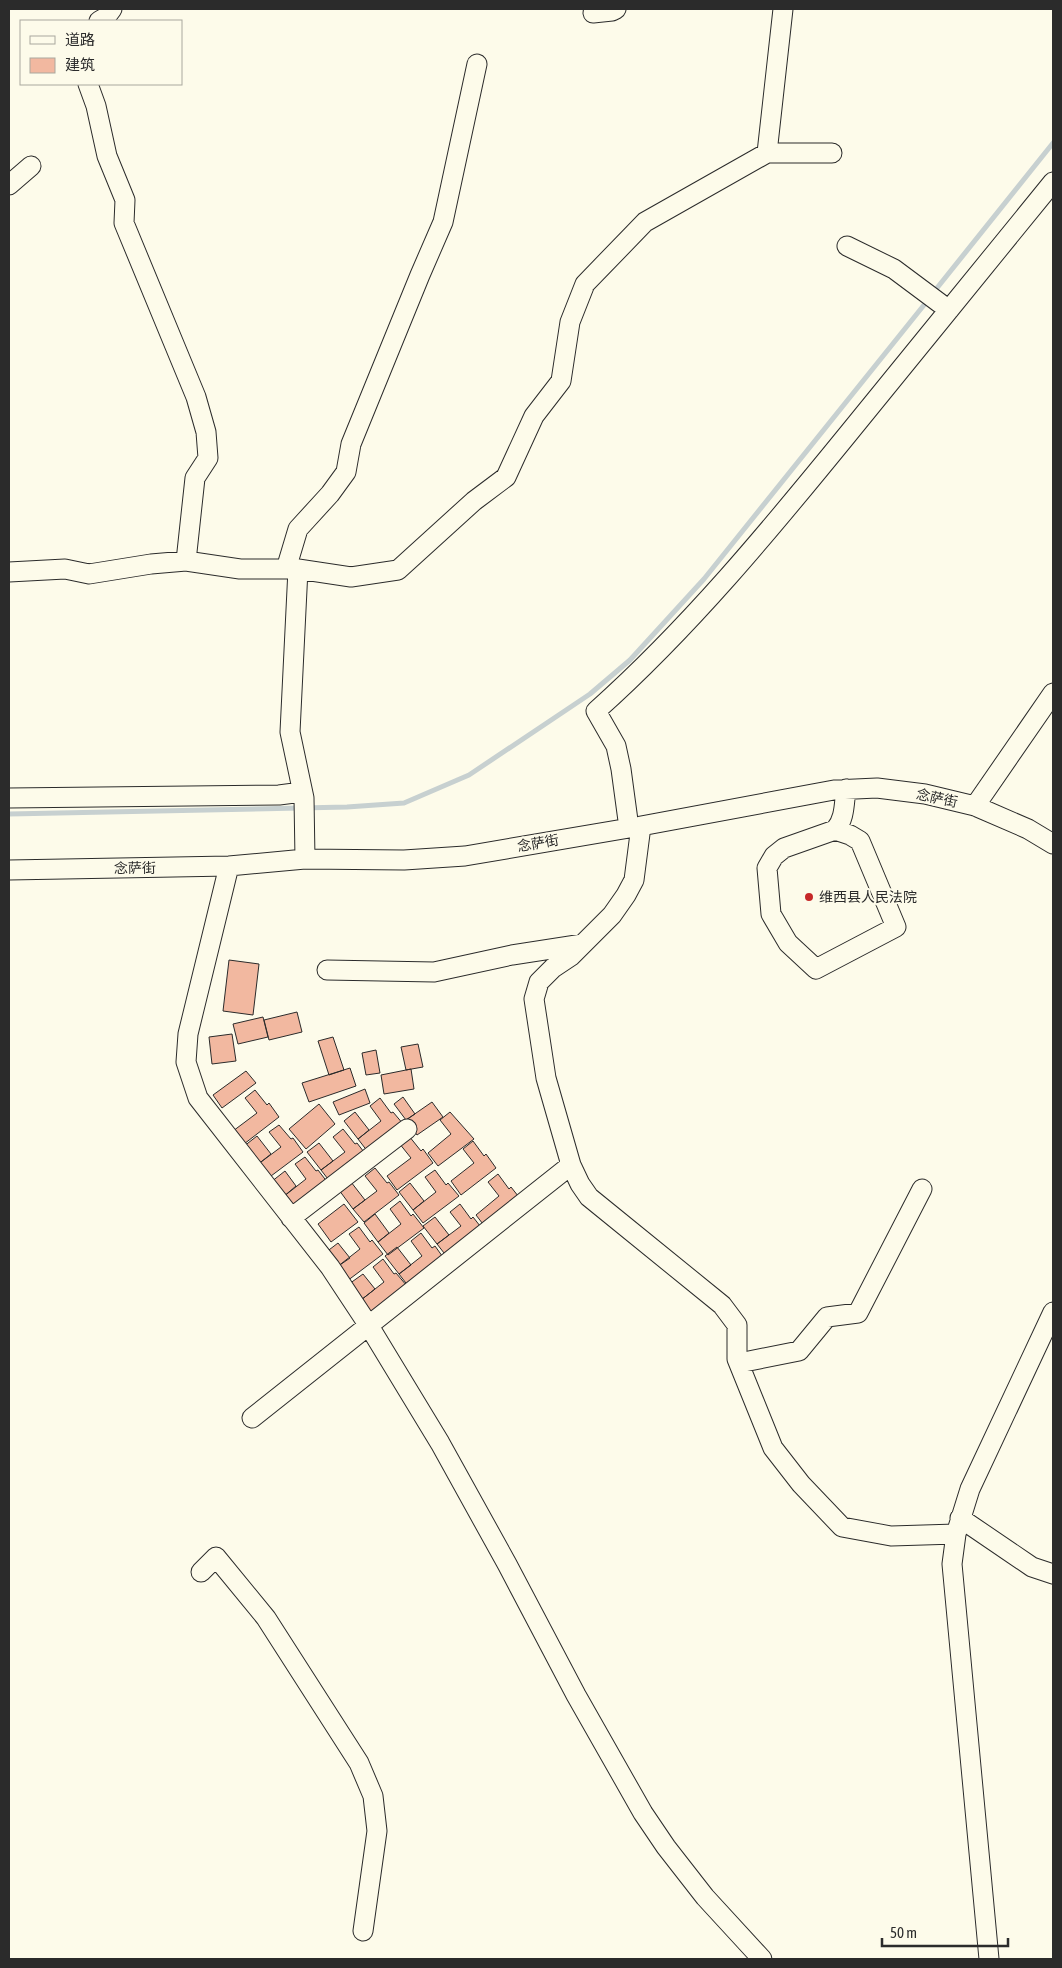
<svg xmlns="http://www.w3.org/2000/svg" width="1062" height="1968" viewBox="0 0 1062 1968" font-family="'Asap Condensed','Noto Sans SC',sans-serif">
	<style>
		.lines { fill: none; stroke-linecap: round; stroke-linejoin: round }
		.stream { stroke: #c7d0d0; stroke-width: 5 }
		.building { fill: #f2b8a0; stroke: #2b2b2b }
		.minor-casing { stroke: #2b2b2b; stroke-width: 21 }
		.minor { stroke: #fdfbea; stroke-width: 19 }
		.poi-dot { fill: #c62828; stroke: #fdfbea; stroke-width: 2 }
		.labels { text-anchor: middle; stroke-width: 4; stroke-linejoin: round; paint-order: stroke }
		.street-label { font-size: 14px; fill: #2b2b2b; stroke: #fdfbea }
		.poi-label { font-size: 14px; fill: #2b2b2b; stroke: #fdfbea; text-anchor: start }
	</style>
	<rect width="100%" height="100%" fill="#fdfbea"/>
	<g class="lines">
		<path class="stream" d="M 933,293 L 1053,143
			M 9,814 L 347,807 L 404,803 L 469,775 L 590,694 L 630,660 L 704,579 L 928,300"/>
	</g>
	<path class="building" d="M 229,960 L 259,964 L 253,1015 L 223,1011 Z
		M 297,1012 L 302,1032 L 269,1040 L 264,1020 Z
		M 263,1017 L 268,1037 L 238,1044 L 233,1024 Z
		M 232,1034 L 236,1061 L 212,1064 L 209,1037 Z
		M 333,1037 L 344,1070 L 329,1075 L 318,1041 Z
		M 418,1044 L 423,1067 L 406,1070 L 401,1047 Z
		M 376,1050 L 380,1073 L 366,1075 L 362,1053 Z
		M 350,1068 L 356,1086 L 309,1102 L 302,1083 Z
		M 411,1069 L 414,1089 L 384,1094 L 381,1075 Z
		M 246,1071 L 256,1083 L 222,1108 L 213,1095 Z
		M 365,1089 L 370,1103 L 339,1115 L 333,1102 Z
		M 255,1090 L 267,1105 L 269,1103 L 279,1117 L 244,1144 L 233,1131 L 257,1113 L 245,1098 Z
		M 403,1097 L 415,1114 L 406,1120 L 394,1104 Z
		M 380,1098 L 391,1113 L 393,1112 L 404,1125 L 368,1152 L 358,1139 L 381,1121 L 370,1106 Z
		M 432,1102 L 443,1117 L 417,1135 L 406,1120 Z
		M 319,1104 L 335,1124 L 306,1149 L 289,1129 Z
		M 355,1112 L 369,1130 L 358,1139 L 344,1121 Z
		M 450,1112 L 474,1139 L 438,1166 L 428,1153 L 451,1134 L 440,1120 Z
		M 279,1125 L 291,1139 L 293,1138 L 303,1152 L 267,1179 L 257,1165 L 281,1147 L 269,1132 Z
		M 343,1129 L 355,1144 L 357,1143 L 367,1156 L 331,1183 L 321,1170 L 345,1152 L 333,1137 Z
		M 257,1136 L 271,1154 L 257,1165 L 243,1147 Z
		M 409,1136 L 421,1151 L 423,1149 L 433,1163 L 397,1190 L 387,1176 L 411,1158 L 399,1143 Z
		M 473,1141 L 484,1156 L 486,1154 L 496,1168 L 461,1195 L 451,1181 L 474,1163 L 463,1149 Z
		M 319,1143 L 333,1161 L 321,1170 L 307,1152 Z
		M 305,1157 L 316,1171 L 318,1170 L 328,1183 L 293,1211 L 283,1197 L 306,1179 L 295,1164 Z
		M 375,1168 L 387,1183 L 389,1182 L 399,1195 L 364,1222 L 353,1209 L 377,1191 L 365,1176 Z
		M 435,1170 L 446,1185 L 448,1183 L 459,1196 L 423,1223 L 413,1210 L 436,1192 L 425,1177 Z
		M 285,1171 L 296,1186 L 283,1197 L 271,1182 Z
		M 498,1174 L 509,1189 L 511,1187 L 522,1201 L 486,1228 L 476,1215 L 499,1196 L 488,1182 Z
		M 351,1182 L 365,1200 L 353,1209 L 339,1190 Z
		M 410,1183 L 424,1201 L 413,1210 L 399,1192 Z
		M 400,1201 L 411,1216 L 413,1214 L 424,1228 L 388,1255 L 378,1242 L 401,1224 L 390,1209 Z
		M 344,1204 L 358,1222 L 331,1242 L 318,1224 Z
		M 460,1204 L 471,1219 L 473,1217 L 484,1231 L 448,1258 L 437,1244 L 461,1226 L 450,1212 Z
		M 375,1214 L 389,1233 L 378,1242 L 364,1223 Z
		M 435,1217 L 449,1235 L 437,1244 L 423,1226 Z
		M 359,1227 L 370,1242 L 372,1240 L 383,1254 L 347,1281 L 337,1267 L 360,1249 L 349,1234 Z
		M 421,1233 L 432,1248 L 435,1246 L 445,1260 L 409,1287 L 399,1274 L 422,1256 L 411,1241 Z
		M 338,1243 L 350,1258 L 337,1267 L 325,1253 Z
		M 397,1247 L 411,1265 L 399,1274 L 385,1256 Z
		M 383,1259 L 394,1274 L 396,1273 L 407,1286 L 371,1313 L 361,1300 L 384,1282 L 373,1267 Z
		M 363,1274 L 375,1289 L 361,1300 L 349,1284 Z"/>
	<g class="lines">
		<g class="minor-casing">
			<path id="minor" d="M 593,13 L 612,11 L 616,9
				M 99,21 L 106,17 L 112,9
				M 88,84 L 96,106 L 107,156 L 125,200 L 124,223 L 196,397 L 206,432 L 208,458 L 195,478 L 186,561
				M 767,153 L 783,9
				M 9,185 L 31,166
				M 847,246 L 894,269 L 949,310
				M 286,569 L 298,529 L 330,494 L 346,472 L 351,444 L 420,275 L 443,222 L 477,64
				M 298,569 L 290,732 L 304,798 L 305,859
				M 9,572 L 65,569 L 89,574 L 151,564 L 186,561 L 240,569 L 298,569 L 351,577 L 398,570 L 474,501 L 506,477 L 534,416 L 561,381 L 570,322 L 585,284 L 645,222 L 767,153 L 832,153
				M 9,798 L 279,795 L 302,792
				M 975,806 L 1053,693
				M 641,826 L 634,880 L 626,895 L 612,915 L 571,956 L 553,968 L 539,982 L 534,999 L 546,1078 L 571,1165 L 580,1184 L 589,1197 L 722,1305 L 737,1325 L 737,1359 L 773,1448 L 801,1484 L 842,1527 L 891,1536 L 956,1534
				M 629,828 L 621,769 L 616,746 L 596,711 C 689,628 769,531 848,434 C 916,350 985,266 1053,182
				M 835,830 L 850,835 L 860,841 L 896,927 L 816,969 L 788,943 L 771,914 L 767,868 L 774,856 L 784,848 L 835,830 C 845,819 844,804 846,789
				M 229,866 L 188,1034 L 186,1062 L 198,1098 L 330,1267 L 369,1326 L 440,1443 L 507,1564 L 576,1695 L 643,1813 L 666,1847 L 705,1897 L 762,1959
				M 9,870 L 229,866 L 305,859 L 404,860 L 465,856 L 641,826 L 834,790 L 877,788 L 925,794 L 975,806 L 1028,829 L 1053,844
				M 327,970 L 434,972 L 512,955 L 583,944
				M 291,1218 L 407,1129
				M 739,1363 L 799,1351 L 827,1317 L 858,1313 L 922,1189
				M 252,1418 L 571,1165
				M 960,1518 L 1032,1567 L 1053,1574
				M 201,1572 L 216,1557 L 266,1618 L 359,1763 L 373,1796 L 377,1831 L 363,1931
				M 989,1959 L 952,1564 L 956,1534 L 970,1489 L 1053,1312"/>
		</g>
		<use href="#minor" class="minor"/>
	</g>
	<circle class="poi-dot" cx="809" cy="897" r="5"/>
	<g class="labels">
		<g class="street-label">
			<text transform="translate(937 798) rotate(12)" y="5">念萨街</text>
			<text transform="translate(538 843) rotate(-10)" y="5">念萨街</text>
			<text transform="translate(135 868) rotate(-1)" y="5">念萨街</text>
		</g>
		<g class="poi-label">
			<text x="819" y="902">维西县人民法院</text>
		</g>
	</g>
	<rect width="1062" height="1968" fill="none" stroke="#2b2b2b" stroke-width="20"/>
	<rect x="20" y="20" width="162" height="65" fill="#fdfbea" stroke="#a9a89e"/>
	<rect x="30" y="36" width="25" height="8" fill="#fdfbea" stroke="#a9a89e"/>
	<text x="65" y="45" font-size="15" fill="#2b2b2b">道路</text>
	<rect x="30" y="58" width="25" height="15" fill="#f2b8a0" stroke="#a9a89e"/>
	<text x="65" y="70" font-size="15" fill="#2b2b2b">建筑</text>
	<path d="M882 1938v8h126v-8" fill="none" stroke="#2b2b2b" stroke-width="2.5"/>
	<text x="890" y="1938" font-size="15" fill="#2b2b2b" stroke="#fdfbea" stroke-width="4" paint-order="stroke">50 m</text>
</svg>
